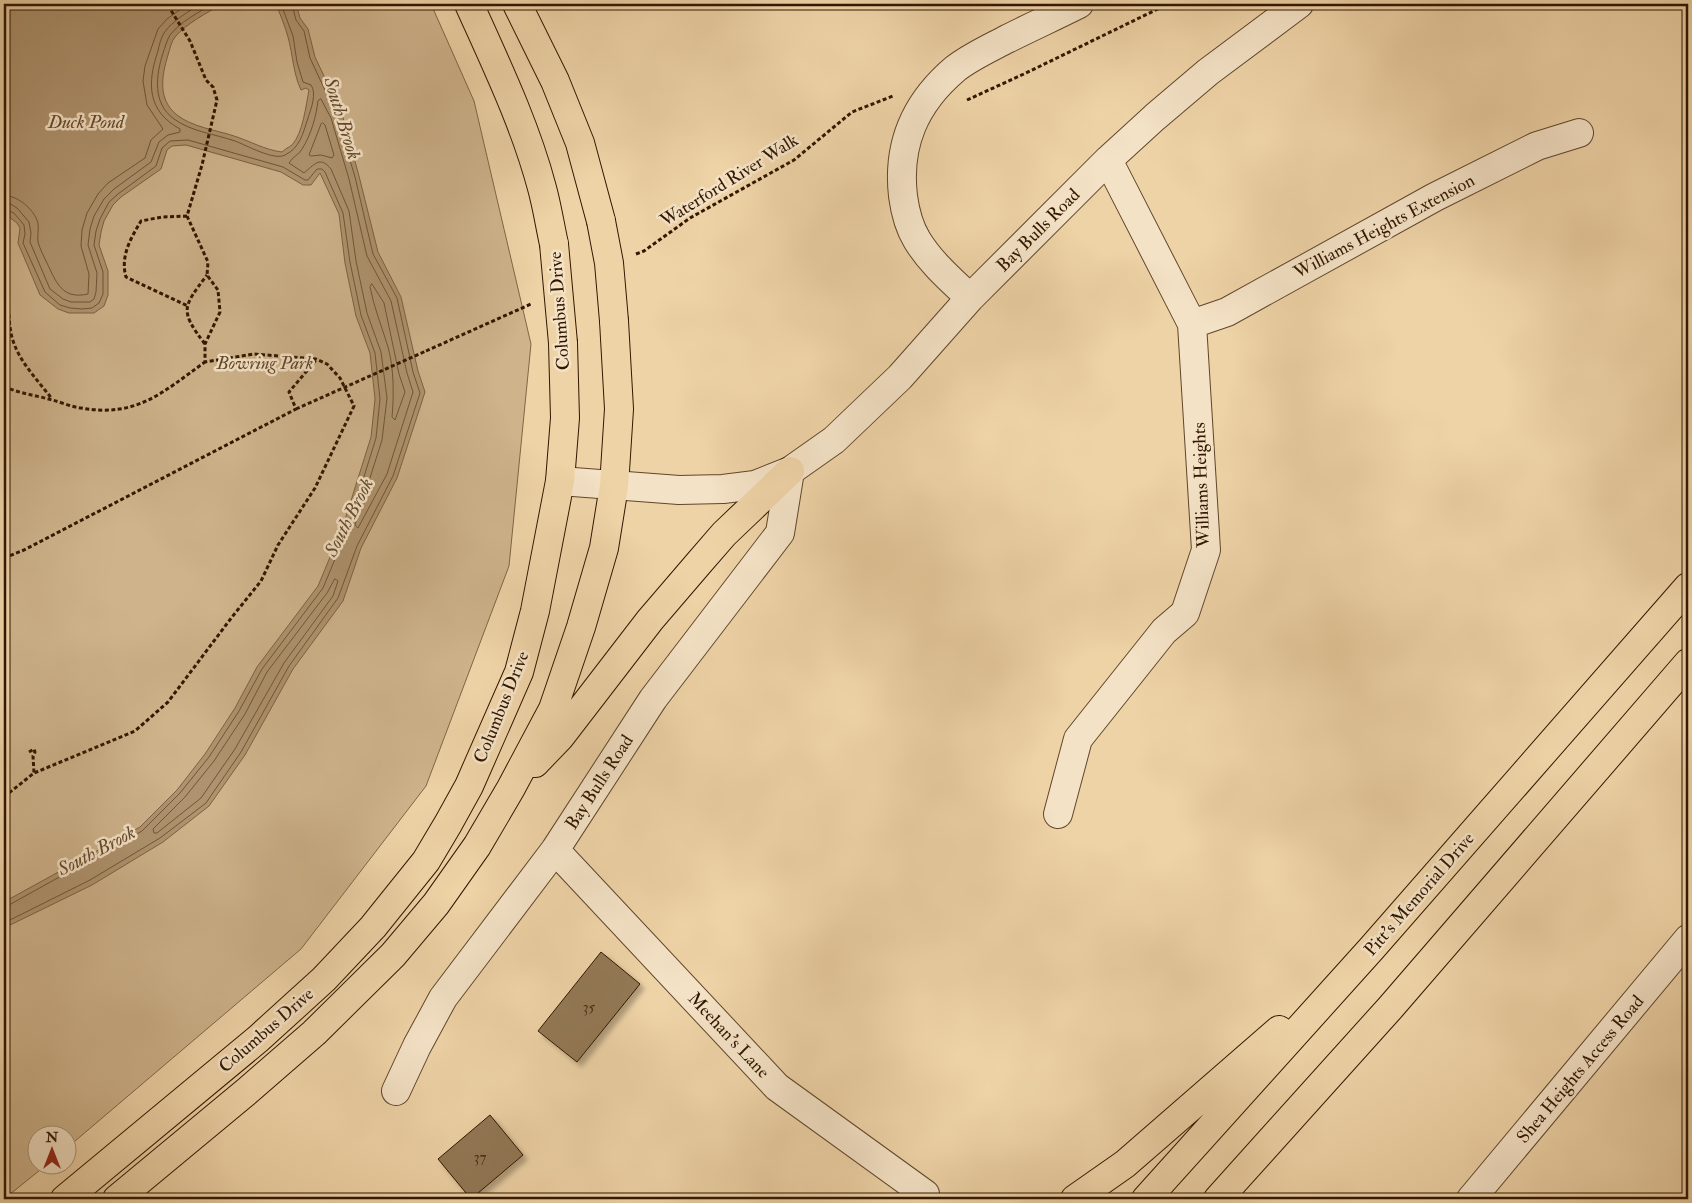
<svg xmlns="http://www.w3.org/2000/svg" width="1692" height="1203" viewBox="0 0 1692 1203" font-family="'IM FELL Double Pica',serif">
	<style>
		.green { fill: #ceb38b; stroke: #806546 }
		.water { fill: #ae936e; stroke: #7c6142 }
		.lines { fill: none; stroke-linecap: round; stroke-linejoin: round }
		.shore { stroke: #705537; stroke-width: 1 }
		.building { fill: #937957; stroke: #311700; filter: url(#shadow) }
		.minor-casing { stroke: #60462a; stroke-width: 30 }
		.major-casing { stroke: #311700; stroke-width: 30 }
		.highway-casing { stroke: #311700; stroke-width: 30 }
		.path { stroke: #311700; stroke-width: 3; stroke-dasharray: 4 2.5; stroke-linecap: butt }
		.minor { stroke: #f4e2c6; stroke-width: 28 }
		.major { stroke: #eed3a7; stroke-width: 28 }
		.highway { stroke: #eed3a7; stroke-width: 28 }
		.major-bridge-casing { stroke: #311700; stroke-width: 30; stroke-linecap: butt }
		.path-bridge { stroke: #311700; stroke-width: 3; stroke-dasharray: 4 2.5; stroke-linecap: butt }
		.major-bridge { stroke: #eed3a7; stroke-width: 28 }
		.labels { text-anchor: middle; stroke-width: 5; stroke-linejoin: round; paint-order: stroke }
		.number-label { font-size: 15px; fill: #4a3016 }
		.street-label { font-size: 18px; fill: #311700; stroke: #f4e2c6 }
		.park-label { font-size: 18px; font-style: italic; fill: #60462a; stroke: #f4e2c6 }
		.water-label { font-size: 19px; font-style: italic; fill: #63492c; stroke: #f4e2c6 }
	</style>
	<defs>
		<filter id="shadow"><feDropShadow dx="4.5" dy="4.5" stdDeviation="2.5" flood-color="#0004"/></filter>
	</defs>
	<rect width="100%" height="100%" fill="#eed3a7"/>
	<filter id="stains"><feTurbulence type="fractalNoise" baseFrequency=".004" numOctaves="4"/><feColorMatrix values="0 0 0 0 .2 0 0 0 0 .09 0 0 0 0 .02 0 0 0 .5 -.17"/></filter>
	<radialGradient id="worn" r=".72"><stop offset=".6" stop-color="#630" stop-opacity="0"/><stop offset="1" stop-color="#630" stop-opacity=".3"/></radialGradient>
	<path class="green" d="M 4,4 L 431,4 L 474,101 L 531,344 L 509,566 L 426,786 L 301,949 L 68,1147 L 68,1136 L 38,1136 L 38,1166 L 45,1166 L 4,1199 Z"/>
	<path class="water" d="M 4,4 L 222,4 C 207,13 187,23 175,37 C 171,42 170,49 168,55 C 162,75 157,99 177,115 C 192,127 216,130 234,136 C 250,141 265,150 282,152 C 285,149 289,147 292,145 C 303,133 306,105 309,90 L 306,88 L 301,90 C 293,73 293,55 288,37 C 285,26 280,14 276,4 L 296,4 L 300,18 L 308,29 L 315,57 L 342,114 L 359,176 L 378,252 L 401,297 L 418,371 L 425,392 L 397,478 L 361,548 L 343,601 L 293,669 L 245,755 L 209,806 L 163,842 L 92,885 L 4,928 L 4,902 L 140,827 L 177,790 L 205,754 L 235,708 L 257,667 L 318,586 L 343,526 L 371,437 L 375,399 L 370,353 L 356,316 L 345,263 L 339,214 L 320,173 L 311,185 L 303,185 L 281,172 L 186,145 L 172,146 L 167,150 L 161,169 L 121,197 L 113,205 L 104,221 L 101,232 L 99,245 L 108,271 L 108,295 L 104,306 L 94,313 L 69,313 L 58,309 L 40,295 L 18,243 L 20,228 L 17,223 L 4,213 Z"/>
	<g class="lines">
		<path class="shore" d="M 213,4 C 199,12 180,22 170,35 C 167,40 165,47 163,53 C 156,75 152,103 174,119 C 192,132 215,134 235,141 C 246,145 274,161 285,155 C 300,148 303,133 308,118 C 311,109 317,93 311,85 L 303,82 L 297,62 L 293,36 L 281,4
			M 321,99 L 331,118 L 349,179 L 367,256 L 391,301 L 407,373 L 413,392 L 387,474 L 358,528 L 355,525 L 382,440 L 387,398 L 381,352 L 367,313 L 356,261 L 349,211 L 331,169 C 320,155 314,165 304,173 L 289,163 C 292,157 299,155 302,149 C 311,135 316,117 318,101 Z
			M 323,123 L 325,125 L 334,155 L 332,158 L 321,155 L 311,156 L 309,155 L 321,124 Z
			M 4,195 C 18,196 34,209 38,223 C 39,229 37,236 38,242 C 40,249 44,257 47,263 C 56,282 62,300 88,294 L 89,274 L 81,246 L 82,230 L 87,213 L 98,194 L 108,183 L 145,158 L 151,140 L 163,129 L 147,105 L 143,81 L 145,66 L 158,29 L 167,19 L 188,4
			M 4,203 L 9,203 L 17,208 L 29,222 L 31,233 L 30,242 L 50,289 L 63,299 L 71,302 L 90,302 L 94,299 L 96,292 L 97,273 L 88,245 L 90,229 L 94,216 L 104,199 L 114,189 L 151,162 L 159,142 L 168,135 L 180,132 L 180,129 C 147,111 147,83 158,51 C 159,45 161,38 164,33 C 172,21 189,11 201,4
			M 4,209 L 14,213 L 24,225 L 25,234 L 23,243 L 45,292 L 60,305 L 70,308 L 82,309 L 92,308 L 99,303 L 103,294 L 103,272 L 94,245 L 96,231 L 100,219 L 109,202 L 118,194 L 156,166 L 162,148 L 170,141 L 188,140 L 283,167 L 305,180 L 308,180 L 317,169 L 322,169 L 325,172 L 343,213 L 350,262 L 361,315 L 375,353 L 380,399 L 376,438 L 348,528 L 323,588 L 262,669 L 239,711 L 209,757 L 180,793 L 142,831 L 9,905 L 4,906
			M 372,284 L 384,303 L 399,374 L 405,392 L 395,420 L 392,417 C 394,396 394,368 388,347 C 382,327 374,308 370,287 Z
			M 335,579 L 338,581 L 333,596 L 284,663 L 235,749 L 201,798 L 157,833 L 154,833 L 153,829 L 185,797 L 214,761 L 245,714 L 267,672 L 327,593 Z
			M 4,923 L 90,880 L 160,838 L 206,803 L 241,752 L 289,666 L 338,598 L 357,546 L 393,476 L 420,393 L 413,372 L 397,298 L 373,254 L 355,177 L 337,116 L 310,58 L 304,31 L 296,20 L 292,4"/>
	</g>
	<path class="building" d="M 601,952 L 640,984 L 577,1062 L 538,1031 Z
		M 490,1115 L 523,1155 L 471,1199 L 438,1159 Z"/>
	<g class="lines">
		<g class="minor-casing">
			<path id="minor" d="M 970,298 C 951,280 931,263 917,240 C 909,227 905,211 903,196 C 897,144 915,103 955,69 C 970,57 990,48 1007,39 C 1031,27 1055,16 1079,4
				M 1192,324 L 1227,312 L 1435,197 L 1537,146 L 1579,133
				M 560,481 L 679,490 L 723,489 L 755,485 L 790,471 L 834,440 L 900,377 L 970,298 L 1108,160 L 1155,117 L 1208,72 L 1299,4
				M 1058,814 L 1078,739 L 1164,631 L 1185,613 L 1206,550 L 1192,324 L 1108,160
				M 555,850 L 777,1087 L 925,1194
				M 396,1091 L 417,1046 L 443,998 L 555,850 L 653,699 L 780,533 L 790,471
				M 1471,1199 L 1688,939"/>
		</g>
		<g class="major-casing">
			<path id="major" d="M 469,4 C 496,64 525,124 542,188 C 547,206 550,226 554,244
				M 517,4 L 555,81 L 580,143 L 601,221
				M 535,763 L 560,737 L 650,620 L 698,564 L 724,534 L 790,471
				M 65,1199 L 258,1039 L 324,979 L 373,927 L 426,861 L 448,824 L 469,786 L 519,672 L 535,611 L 560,481 L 565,418 L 563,343
				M 117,1199 L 246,1092 L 314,1033 L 393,955 L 436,904 L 477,846 L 511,788 L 553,709 L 581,627 L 604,548 L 614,486 L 619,409 L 614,321"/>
		</g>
		<g class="highway-casing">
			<path id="highway" d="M 1075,1199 L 1125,1164 L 1279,1030
				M 1146,1199 L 1372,948 L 1688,587
				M 1218,1199 L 1390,1008 L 1688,663"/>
		</g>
		<path class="path" d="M 967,100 L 1026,73 L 1168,4
			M 187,216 L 162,217 L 141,221 C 131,238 120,256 126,277 L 188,306
			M 636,254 L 644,251 L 690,218 L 794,160 L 852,112 L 893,96
			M 4,276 L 7,282 C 8,299 8,316 11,333 C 16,359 37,379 52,399
			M 205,344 C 179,310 183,307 207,275
			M 426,351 L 531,304
			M 4,386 C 19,394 36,395 52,400 C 61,402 71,407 81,408 C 137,418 163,392 205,362
			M 4,558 L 24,550 L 296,409 L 289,392 L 316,360
			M 29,752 L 34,749 L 35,752 L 33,756 L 34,773
			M 4,797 L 34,773 L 135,731 L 168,702 L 232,617 L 261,581 L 278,545 L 315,488 L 354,406 L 340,378 L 327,364 L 316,359 L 254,354 L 205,362 L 205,344 L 220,312 L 218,290 L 207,275 L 208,262 L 187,216 L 202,165 L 217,100 L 213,87 L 206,80 L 190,41 L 167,4"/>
		<use href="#minor" class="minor"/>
		<use href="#major" class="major"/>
		<use href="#highway" class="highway"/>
		<g class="major-bridge-casing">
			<path id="major-bridge" d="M 601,221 L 609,263 L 614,321
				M 554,244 L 563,343"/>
		</g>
		<path class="path-bridge" d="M 296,409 L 426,351"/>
		<use href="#major-bridge" class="major-bridge"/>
	</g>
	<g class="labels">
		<g class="number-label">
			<text x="589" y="1012">35</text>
			<text x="480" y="1162">37</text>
		</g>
		<g class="street-label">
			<text transform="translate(729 180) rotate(-32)" y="6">Waterford River Walk</text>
			<text transform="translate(1384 226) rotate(-28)" y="6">Williams Heights Extension</text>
			<text transform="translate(1038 230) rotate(-45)" y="6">Bay Bulls Road</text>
			<text transform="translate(559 311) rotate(-94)" y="6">Columbus Drive</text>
			<text transform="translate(1201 485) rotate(-92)" y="6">Williams Heights</text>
			<text transform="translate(501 707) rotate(-68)" y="6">Columbus Drive</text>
			<text transform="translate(599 782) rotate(-57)" y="6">Bay Bulls Road</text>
			<text transform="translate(1419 894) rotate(-49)" y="6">Pitt's Memorial Drive</text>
			<text transform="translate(266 1030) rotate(-41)" y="6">Columbus Drive</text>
			<text transform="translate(729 1035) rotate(47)" y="6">Meehan's Lane</text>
			<text transform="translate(1580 1069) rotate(-50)" y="6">Shea Heights Access Road</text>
		</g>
		<g class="park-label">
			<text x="265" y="369">Bowring Park</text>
		</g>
		<g class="water-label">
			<text transform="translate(343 118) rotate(73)" y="7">South Brook</text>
			<text x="86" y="128">Duck Pond</text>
			<text transform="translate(348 517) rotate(-63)" y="7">South Brook</text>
			<text transform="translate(96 850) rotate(-28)" y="7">South Brook</text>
		</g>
	</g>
	<rect width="1692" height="1203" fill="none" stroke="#eed3a7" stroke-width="20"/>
	<rect x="5" y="5" width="1682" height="1193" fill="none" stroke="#311700" stroke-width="2.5"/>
	<rect x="10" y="10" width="1672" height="1183" fill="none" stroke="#311700"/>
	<g transform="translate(52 1150)"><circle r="24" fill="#f4e2c6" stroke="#a69177"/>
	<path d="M0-4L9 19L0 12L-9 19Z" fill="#8f2418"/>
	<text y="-8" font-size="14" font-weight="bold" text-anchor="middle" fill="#311700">N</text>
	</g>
	<rect width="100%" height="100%" filter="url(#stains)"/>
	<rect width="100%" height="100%" fill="url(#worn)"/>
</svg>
